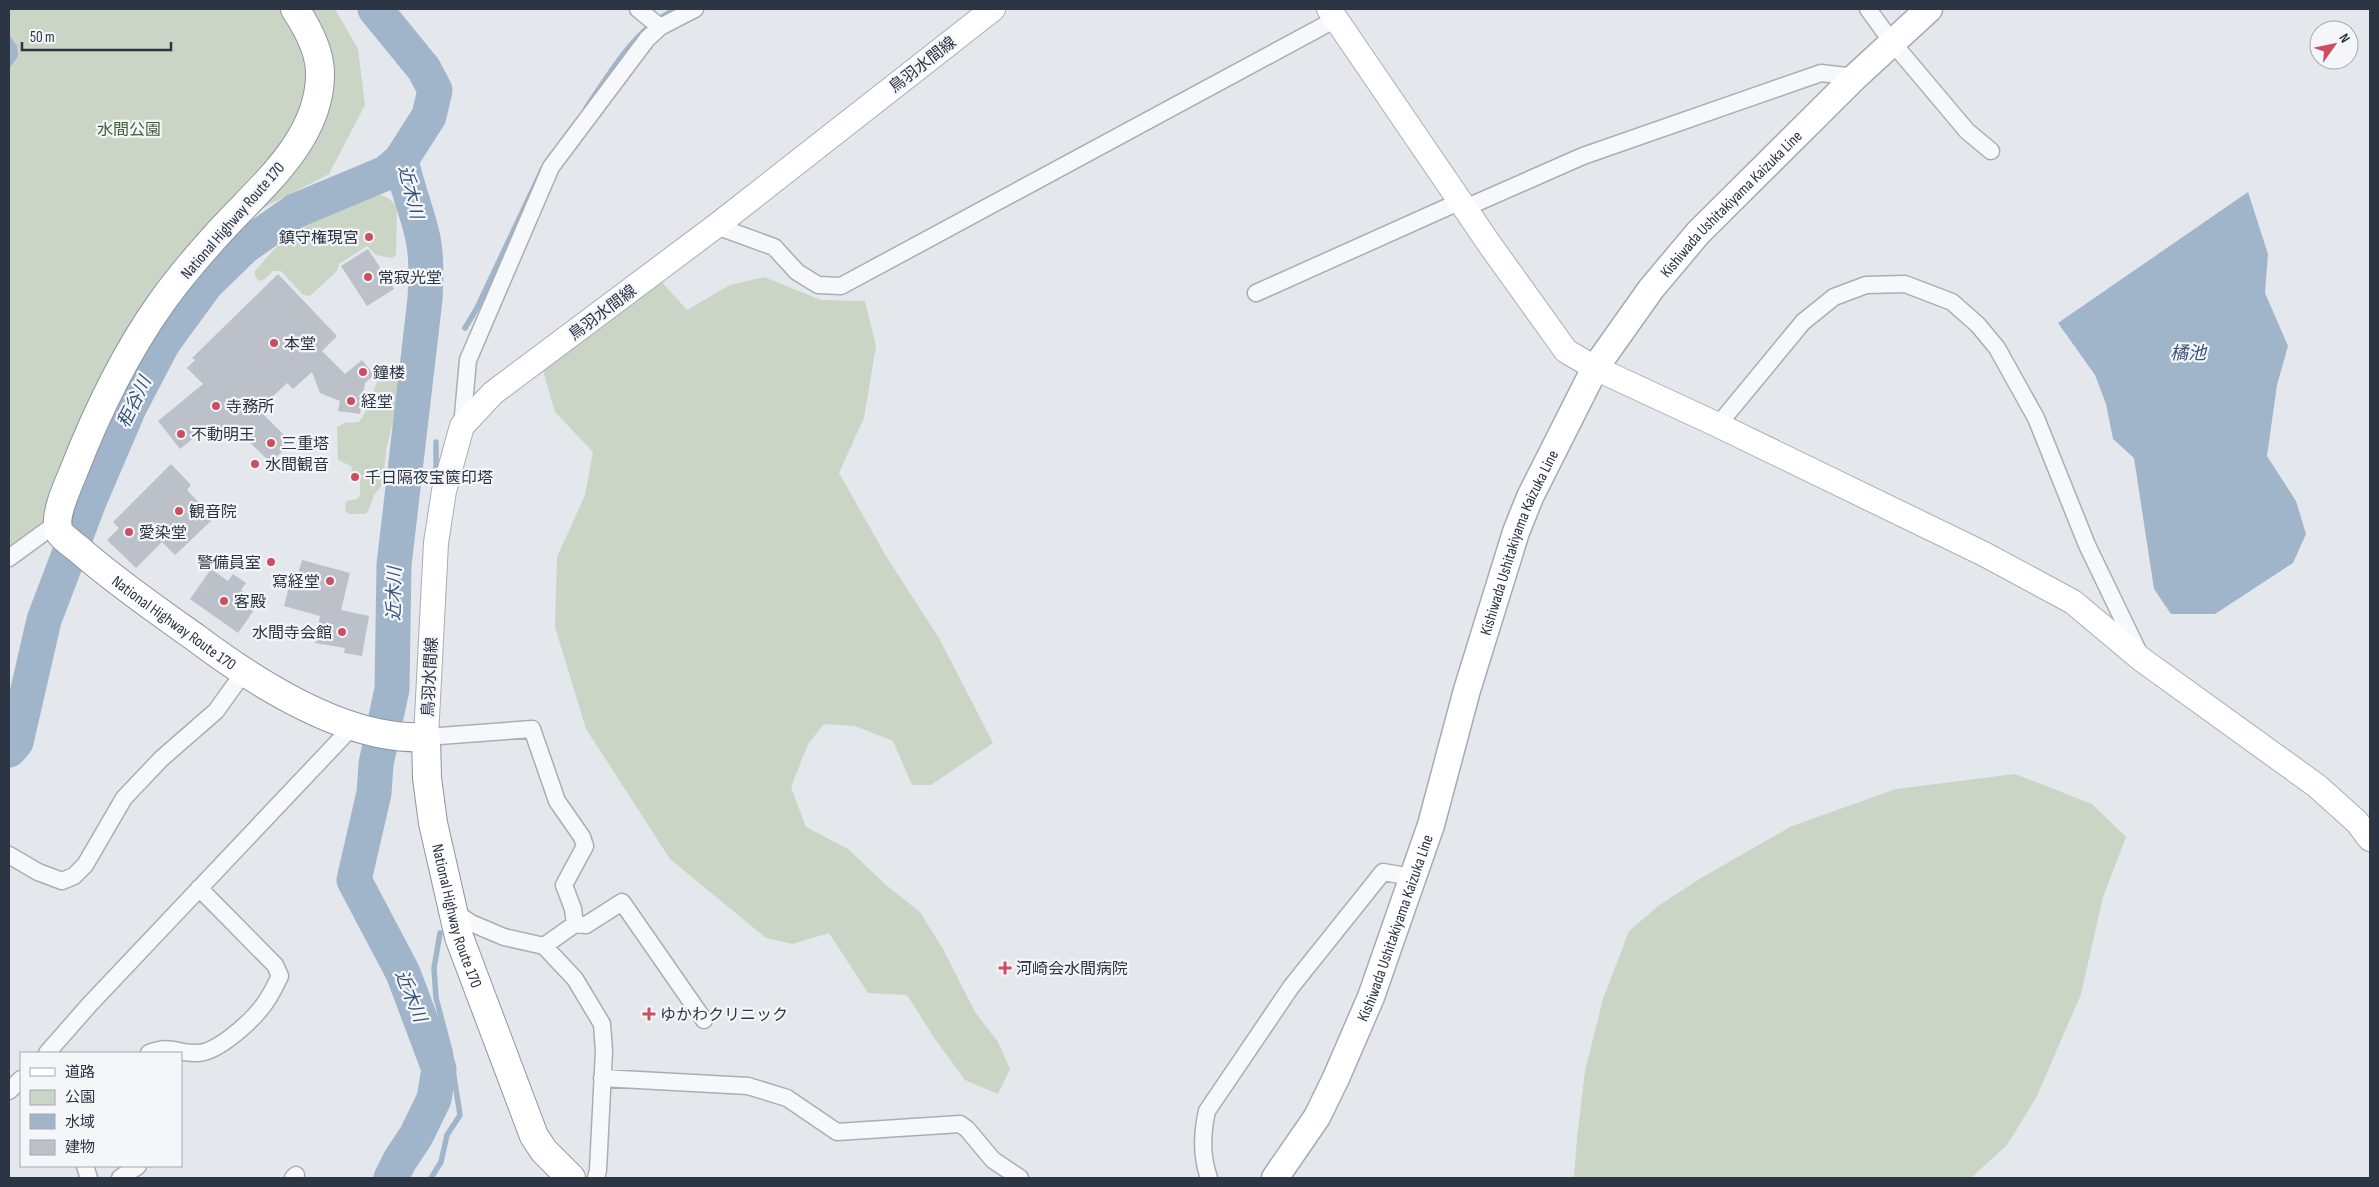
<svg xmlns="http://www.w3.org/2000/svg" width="2379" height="1187" viewBox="0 0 2379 1187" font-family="'Sofia Sans Condensed','Noto Sans JP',sans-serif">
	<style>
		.green { fill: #cad5c6 }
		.water { fill: #a1b5ca }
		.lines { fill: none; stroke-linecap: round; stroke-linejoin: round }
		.stream { stroke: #a1b5ca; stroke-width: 5.5 }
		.river { stroke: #a1b5ca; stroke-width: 35 }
		.building { fill: #bbc0c9 }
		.street-casing { stroke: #a9aeb6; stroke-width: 19 }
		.secondary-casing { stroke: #a9aeb6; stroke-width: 26 }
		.primary-casing { stroke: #a4abb7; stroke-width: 29 }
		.highway-casing { stroke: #8c95a2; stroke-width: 30 }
		.street { stroke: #f7f8fa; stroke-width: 16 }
		.secondary { stroke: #fff; stroke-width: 24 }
		.primary { stroke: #fff; stroke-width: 26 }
		.highway { stroke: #fff; stroke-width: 28 }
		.poi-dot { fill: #cc4e60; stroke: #f4f6f9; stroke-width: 2 }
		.labels { text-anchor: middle; stroke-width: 4.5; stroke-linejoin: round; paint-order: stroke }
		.street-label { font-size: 16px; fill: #2c3544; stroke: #f4f6f9 }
		.park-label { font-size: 16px; fill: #416039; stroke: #f4f6f9 }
		.poi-label { font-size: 16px; fill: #2c3544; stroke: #f4f6f9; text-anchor: start }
		.water-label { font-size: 18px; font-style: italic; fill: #365377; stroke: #f4f6f9 }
	</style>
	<rect width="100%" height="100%" fill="#e4e7ec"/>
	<path class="green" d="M 9,9 L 335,9 L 358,49 L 365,105 L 329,174 L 259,210 L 164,327 L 121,341 C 94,396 52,467 42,527 L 9,549 Z
		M 378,195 C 386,195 395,202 397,210 L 396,255 L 392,258 L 376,255 L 367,246 L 339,264 L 337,271 L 310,296 L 303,295 L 281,271 L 273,271 L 265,279 L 259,281 L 255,276 L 255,271 L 299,221 L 309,215 Z
		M 764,277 L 821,300 L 865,301 L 876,346 L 864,418 L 839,473 L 886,556 L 939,638 L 993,743 L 931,785 L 912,785 L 893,741 L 855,726 L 824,724 L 808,744 L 791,787 L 806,827 L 848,849 L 886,885 L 920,912 L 943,949 L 975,1012 L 998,1042 L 1010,1069 L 998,1094 L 965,1080 L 935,1039 L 907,995 L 868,993 L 829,933 L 792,944 L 766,938 L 670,859 L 586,729 L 555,627 L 557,557 L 585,495 L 593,452 L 555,412 L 542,367 L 661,281 L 687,310 L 730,285 Z
		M 389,365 L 399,366 L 403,381 L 386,450 L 383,484 L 374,495 L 368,512 L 364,514 L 348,514 L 345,510 L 346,501 L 357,499 L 360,495 L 360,479 L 352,471 L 351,466 L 338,460 L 337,427 L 344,423 L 359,422 C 373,405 372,380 389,365 Z
		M 2015,774 L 2092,804 L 2126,837 L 2103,897 L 2081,994 L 2037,1096 L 2007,1145 L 1971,1178 L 1574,1178 L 1577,1138 L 1585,1071 L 1603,999 L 1629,931 L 1658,906 L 1701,878 L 1792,826 L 1896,789 Z"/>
	<path class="water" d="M 9,35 L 17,46 L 18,56 L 9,69 Z
		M 2248,192 L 2268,254 L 2265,293 L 2288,346 L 2277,385 L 2267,456 L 2296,501 L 2306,534 L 2293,563 L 2215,614 L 2171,614 L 2154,589 L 2134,458 L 2113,439 L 2106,404 L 2095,375 L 2058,323 Z"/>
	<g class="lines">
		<path class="stream" d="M 586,108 C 611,72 636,26 677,9
			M 465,328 L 477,308 L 543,168
			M 436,442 L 436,468
			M 431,1178 L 441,1162 L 447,1135 L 460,1115 L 450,1051 L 436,998 L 434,968 L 440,933"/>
		<path class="river" d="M 9,750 L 16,742 L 44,620 L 90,499 L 129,408 L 163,343 L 206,284 L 244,247 L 295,211 L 386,173 L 401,160 L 429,116 L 435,90 L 424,69 L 375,9
			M 391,1178 L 400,1160 L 416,1136 L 434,1099 L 439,1069 L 403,973 L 354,880 L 374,793 L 376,764 L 392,689 L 394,565 L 425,299 C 426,278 427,254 422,234 C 416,208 406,185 401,160"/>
	</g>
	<path class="building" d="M 368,249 L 394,289 L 367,306 L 341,266 Z
		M 278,274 L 337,336 L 322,351 L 345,374 L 362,360 L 374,375 L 365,383 L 360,414 L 338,411 L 340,401 L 320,393 L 312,372 L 293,389 L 287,383 L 259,410 L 291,442 L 271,463 L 236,429 L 229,435 L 224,429 L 219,434 L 210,425 L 180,449 L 158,421 L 203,384 L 187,368 L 195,360 L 192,358 Z
		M 171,464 L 191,485 L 187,490 L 214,518 L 175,555 L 162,542 L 136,568 L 107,540 L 119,528 L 113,522 Z
		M 302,560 L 350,573 L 341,610 L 369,616 L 362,656 L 344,653 L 345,648 L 315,643 L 320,616 L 284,606 L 293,571 L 298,574 Z
		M 211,569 L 228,581 L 233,574 L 246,583 L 241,590 L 259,603 L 238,633 L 190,599 Z"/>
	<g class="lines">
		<g class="street-casing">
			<path id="street" d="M 638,9 L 660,27
				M 1868,9 L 1892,42 L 1967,131 L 1991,151
				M 1465,208 L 1583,156 L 1821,73 L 1855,77
				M 716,226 L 774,247 L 797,272 L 818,285 L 841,286 L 1336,19
				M 1256,293 L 1461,201
				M 1718,425 L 1803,322 L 1834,297 L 1866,285 L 1905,284 L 1952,302 L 1978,325 L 1997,348 L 2036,418 L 2087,545 L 2139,653
				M 462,426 L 468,360 L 551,167 L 647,39 L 660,27 L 695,9
				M 9,558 L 57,523
				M 426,737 L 532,729 L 557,801 L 582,837 L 585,846 L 564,885 L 573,909 L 575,924 L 544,946
				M 9,855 L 38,872 L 62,881 L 74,876 L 85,865 L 124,798 L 161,759 L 216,711 L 244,672
				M 452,910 L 471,923 L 504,937 L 544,946 L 575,979 L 602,1024 L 604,1051 L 598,1170 L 596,1178
				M 575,924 L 586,925 L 622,902 L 704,1020
				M 47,1053 L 90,1004 L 353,726
				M 149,1053 C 171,1044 177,1054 198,1053 C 219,1052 256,1018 267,1000 C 272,993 276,984 280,976 L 275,965 L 199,888
				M 602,1078 L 748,1086 L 787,1098 L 837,1132 L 960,1124 L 967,1129 L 993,1160 L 1020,1178
				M 9,1091 L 21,1079
				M 85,1166 L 89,1178
				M 120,1178 L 138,1166
				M 293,1178 L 296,1175
				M 1209,1178 C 1201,1156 1202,1133 1207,1111 L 1291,987 L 1383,872 L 1412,877"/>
		</g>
		<g class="secondary-casing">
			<path id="secondary" d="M 1329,9 L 1490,245 L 1566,351 L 1595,368 L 1718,425 L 1984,554 L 2073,602 L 2141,659 L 2317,786 L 2357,822 L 2370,839
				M 426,737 L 436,543 L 444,491 L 462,426 L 493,393 L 716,226 L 993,9"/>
		</g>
		<g class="primary-casing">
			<g id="primary">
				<path id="s1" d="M 1275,1178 L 1317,1117 L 1336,1078 L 1371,997 L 1431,825 L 1467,690 L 1516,532 L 1530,497 L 1595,368 L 1651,289 L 1698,233 L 1855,77 L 1929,9"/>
			</g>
		</g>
		<g class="highway-casing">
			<g id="highway">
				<path id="s2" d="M 295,9 C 307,27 321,53 320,76 C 319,139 263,185 224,227 C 202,251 180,276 161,303 C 124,355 96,414 73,473 C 67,487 52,520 60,533 C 65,540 77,547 83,553 C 119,584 158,611 196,638 C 256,683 348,742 426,737 L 427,778 L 433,823 L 459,937 L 534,1136 L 544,1151 L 571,1178"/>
			</g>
		</g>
		<use href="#street" class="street"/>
		<use href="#secondary" class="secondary"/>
		<use href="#primary" class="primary"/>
		<use href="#highway" class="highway"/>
	</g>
	<g class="poi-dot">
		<circle cx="369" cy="237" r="5"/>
		<circle cx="368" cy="277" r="5"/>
		<circle cx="274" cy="343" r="5"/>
		<circle cx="363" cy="372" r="5"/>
		<circle cx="351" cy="401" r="5"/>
		<circle cx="216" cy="406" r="5"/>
		<circle cx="181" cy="434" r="5"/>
		<circle cx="271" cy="443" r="5"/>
		<circle cx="255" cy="464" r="5"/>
		<circle cx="355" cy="477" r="5"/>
		<circle cx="179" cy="511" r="5"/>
		<circle cx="129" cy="532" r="5"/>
		<circle cx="271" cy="562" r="5"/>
		<circle cx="330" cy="581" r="5"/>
		<circle cx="224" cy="601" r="5"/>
		<circle cx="342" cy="632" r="5"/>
		<path d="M1002.5 960.5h5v5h5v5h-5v5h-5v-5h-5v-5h5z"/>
		<path d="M646.5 1006.5h5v5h5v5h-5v5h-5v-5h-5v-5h5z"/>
	</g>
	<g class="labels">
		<g class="street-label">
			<text transform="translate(922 64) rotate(-38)" y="6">鳥羽水間線</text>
			<text dy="6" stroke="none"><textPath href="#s1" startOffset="1089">Kishiwada Ushitakiyama Kaizuka Line</textPath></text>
			<text transform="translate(232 220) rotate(-49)" y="6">National Highway Route 170</text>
			<text transform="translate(602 312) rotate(-37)" y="6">鳥羽水間線</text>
			<text dy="6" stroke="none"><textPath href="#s1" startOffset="684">Kishiwada Ushitakiyama Kaizuka Line</textPath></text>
			<text dy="6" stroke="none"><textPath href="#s2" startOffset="755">National Highway Route 170</textPath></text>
			<text transform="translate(429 677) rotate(-87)" y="6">鳥羽水間線</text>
			<text dy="6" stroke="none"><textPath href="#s2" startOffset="1219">National Highway Route 170</textPath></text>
			<text dy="6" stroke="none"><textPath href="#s1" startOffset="279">Kishiwada Ushitakiyama Kaizuka Line</textPath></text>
		</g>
		<g class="park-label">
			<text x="129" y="135">水間公園</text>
		</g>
		<g class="poi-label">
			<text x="359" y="243" text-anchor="end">鎮守権現宮</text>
			<text x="378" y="283">常寂光堂</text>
			<text x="284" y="349">本堂</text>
			<text x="373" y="378">鐘楼</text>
			<text x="361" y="407">経堂</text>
			<text x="226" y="412">寺務所</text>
			<text x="191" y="440">不動明王</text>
			<text x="281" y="449">三重塔</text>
			<text x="265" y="470">水間観音</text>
			<text x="365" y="483">千日隔夜宝篋印塔</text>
			<text x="189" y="517">観音院</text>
			<text x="139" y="538">愛染堂</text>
			<text x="261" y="568" text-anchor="end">警備員室</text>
			<text x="320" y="587" text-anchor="end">寫経堂</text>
			<text x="234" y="607">客殿</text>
			<text x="332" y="638" text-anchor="end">水間寺会館</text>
			<text x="1016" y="974">河崎会水間病院</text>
			<text x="660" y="1020">ゆかわクリニック</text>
		</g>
		<g class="water-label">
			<text transform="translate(411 192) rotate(76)" y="6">近木川</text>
			<text x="2188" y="359">橘池</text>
			<text transform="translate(134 402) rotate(-64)" y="6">秬谷川</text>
			<text transform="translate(394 594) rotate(-89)" y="6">近木川</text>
			<text transform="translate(411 996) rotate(68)" y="6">近木川</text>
		</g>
	</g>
	<rect width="2379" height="1187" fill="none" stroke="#2c3544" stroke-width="20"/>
	<rect x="20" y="1052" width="162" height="115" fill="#f4f6f9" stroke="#a4a9b1"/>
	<rect x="30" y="1068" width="25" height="8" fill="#ffffff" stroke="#a4a9b1"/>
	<text x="65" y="1077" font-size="15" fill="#2c3544">道路</text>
	<rect x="30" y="1090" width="25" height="15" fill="#cad5c6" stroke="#a4a9b1"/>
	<text x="65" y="1102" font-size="15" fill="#2c3544">公園</text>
	<rect x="30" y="1114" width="25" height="15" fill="#a1b5ca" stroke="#a4a9b1"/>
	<text x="65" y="1127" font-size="15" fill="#2c3544">水域</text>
	<rect x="30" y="1140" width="25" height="15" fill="#bbc0c9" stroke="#a4a9b1"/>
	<text x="65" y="1152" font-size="15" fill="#2c3544">建物</text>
	<g transform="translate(2334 45) rotate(57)"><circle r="24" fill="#f4f6f9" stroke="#a4a9b1"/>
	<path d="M0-4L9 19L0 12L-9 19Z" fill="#cc4e60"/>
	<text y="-8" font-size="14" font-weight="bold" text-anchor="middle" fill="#2c3544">N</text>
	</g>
	<path d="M22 42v8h149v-8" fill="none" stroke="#2c3544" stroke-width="2.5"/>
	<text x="30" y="42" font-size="15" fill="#2c3544" stroke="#f4f6f9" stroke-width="4" paint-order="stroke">50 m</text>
</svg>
